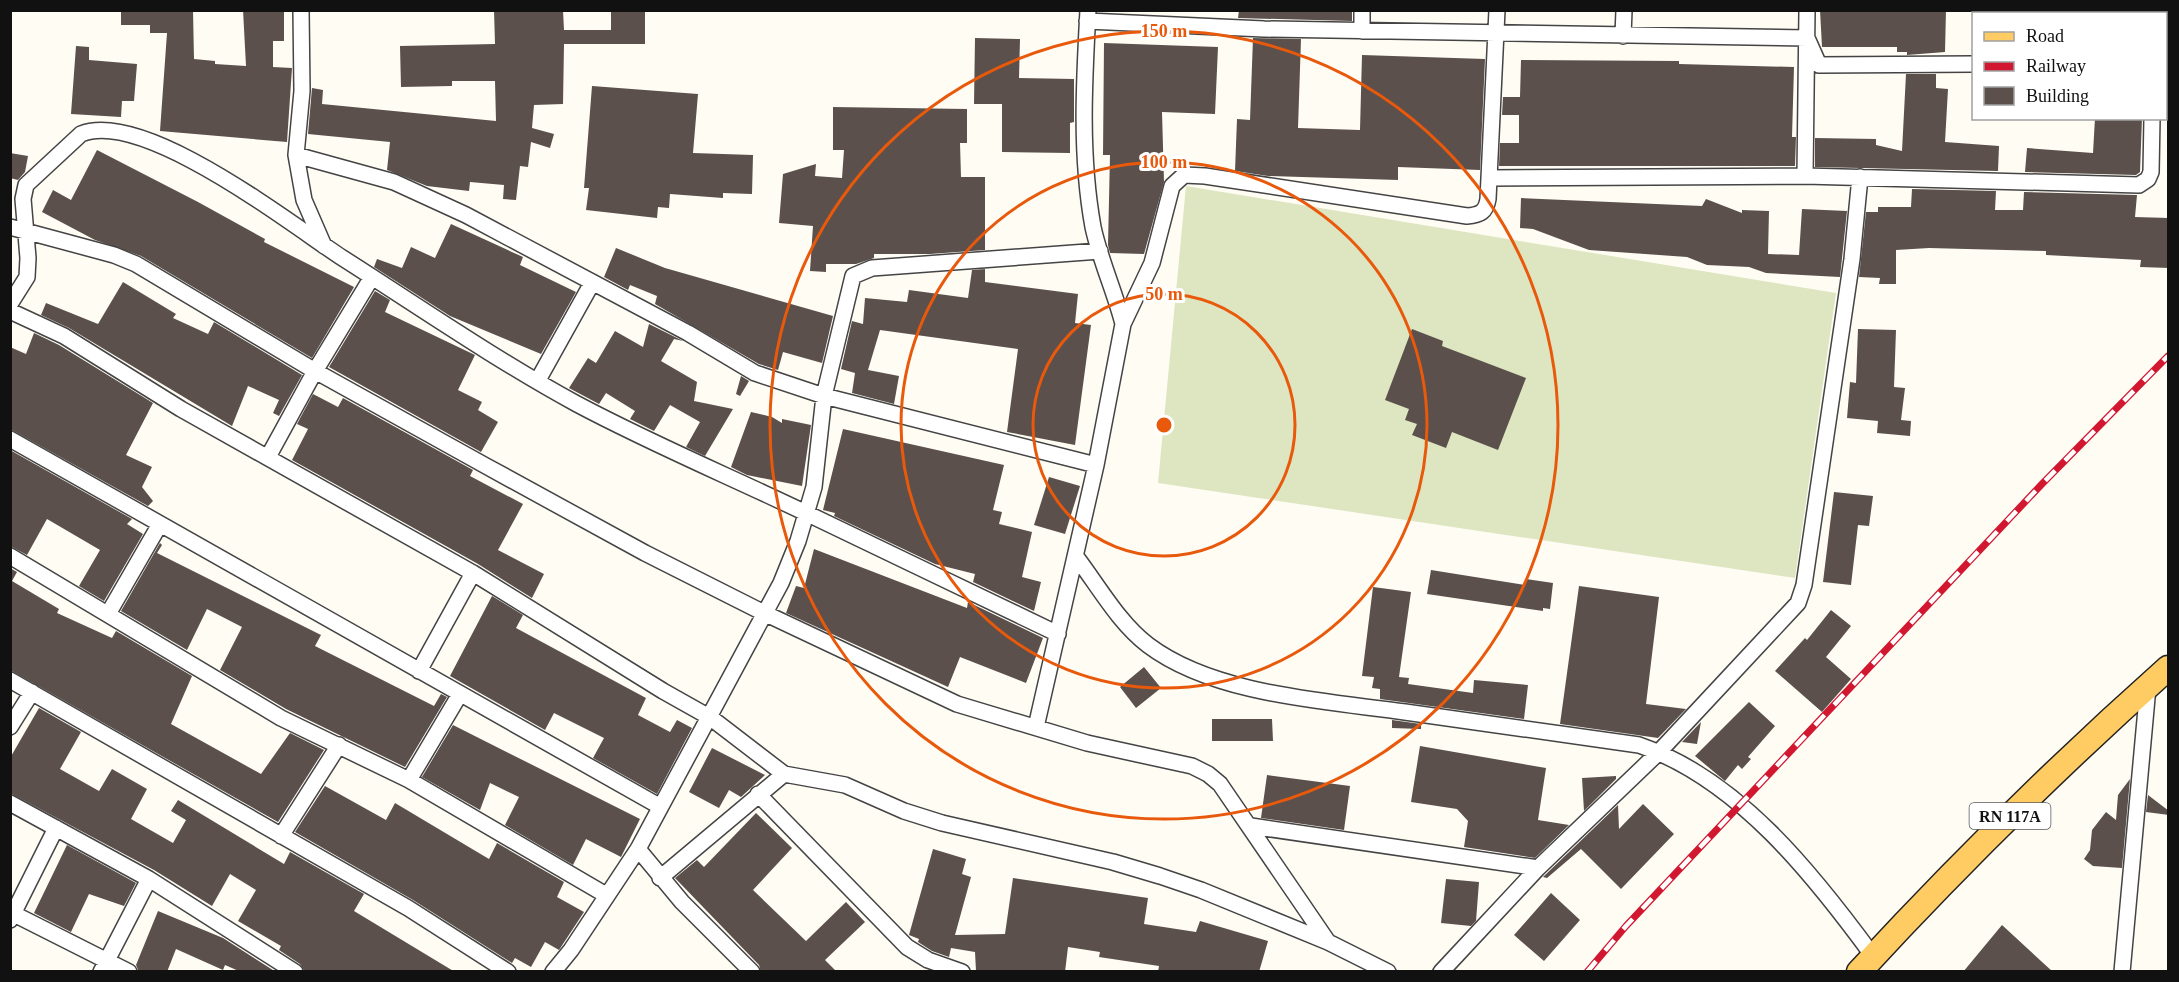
<svg xmlns="http://www.w3.org/2000/svg" width="2179" height="982" viewBox="0 0 2179 982" font-family="Georgia,serif">
	<style>
		.cemetery { fill: #dde6c1 }
		.building { fill: #5b504c }
		.lines { fill: none; stroke-linecap: round; stroke-linejoin: round }
		.minor-casing { stroke: #444; stroke-width: 18 }
		.primary-casing { stroke: #222; stroke-width: 27 }
		.minor { stroke: #fff; stroke-width: 15 }
		.primary { stroke: #ffcc64; stroke-width: 24 }
		.rail-casing { stroke: #d21831; stroke-width: 7 }
		.rail { stroke: #fff; stroke-width: 4.5; stroke-dasharray: 14; stroke-linecap: butt }
		.ring { fill: none; stroke: #e8590c; stroke-width: 3 }
		.labels { text-anchor: middle; stroke-width: 6; stroke-linejoin: round; paint-order: stroke }
		.shield { fill: #fff; stroke: #585858; stroke-width: 1.5 }
		.shield-label { font-size: 16px; font-weight: bold; fill: #111 }
		.centre { fill: #e8590c; stroke: #fff; stroke-width: 3 }
		.ring-label { font-size: 18px; text-anchor: middle; font-weight: bold; fill: #e8590c; stroke: #fff; stroke-width: 6; stroke-linejoin: round; paint-order: stroke }
	</style>
	<rect width="100%" height="100%" fill="#fffcf4"/>
	<path class="cemetery" d="M 1186,186 L 1836,293 L 1795,578 L 1158,483 Z"/>
	<path class="building" d="M 121,10 L 193,10 L 194,59 L 215,61 L 215,64 L 246,66 L 243,10 L 284,10 L 284,41 L 273,41 L 273,67 L 292,68 L 287,142 L 160,131 L 167,33 L 150,33 L 150,25 L 121,25 Z
		M 494,10 L 563,10 L 564,30 L 611,30 L 611,10 L 645,10 L 645,44 L 564,44 L 563,104 L 534,105 L 532,128 L 554,134 L 550,148 L 531,142 L 528,167 L 520,166 L 516,200 L 503,199 L 504,185 L 470,182 L 469,191 L 427,186 L 387,170 L 390,142 L 308,134 L 312,88 L 323,90 L 322,104 L 496,121 L 495,81 L 452,81 L 452,86 L 401,87 L 400,46 L 495,44 Z
		M 1239,10 L 1352,10 L 1352,21 L 1238,18 Z
		M 1820,10 L 1946,10 L 1945,52 L 1907,55 L 1907,52 L 1897,52 L 1897,47 L 1822,47 Z
		M 975,38 L 1020,39 L 1019,78 L 1074,79 L 1074,122 L 1070,123 L 1070,153 L 1002,152 L 1002,104 L 974,104 Z
		M 1253,38 L 1301,39 L 1298,128 L 1360,130 L 1362,55 L 1485,59 L 1480,170 L 1398,167 L 1398,180 L 1268,176 L 1235,171 L 1237,119 L 1250,120 Z
		M 1104,43 L 1218,47 L 1215,114 L 1162,112 L 1164,182 L 1144,254 L 1110,253 L 1108,245 L 1110,155 L 1103,155 Z
		M 76,46 L 89,47 L 89,60 L 137,64 L 134,101 L 122,101 L 121,117 L 71,114 Z
		M 1521,60 L 1679,61 L 1679,64 L 1794,67 L 1792,137 L 1796,137 L 1795,166 L 1499,166 L 1500,143 L 1519,143 L 1519,115 L 1502,115 L 1503,97 L 1520,97 Z
		M 1906,74 L 1936,74 L 1936,88 L 1948,89 L 1945,142 L 1999,146 L 1998,171 L 1815,167 L 1815,138 L 1876,139 L 1876,145 L 1902,151 Z
		M 592,86 L 698,94 L 693,153 L 753,155 L 752,194 L 723,193 L 723,198 L 670,194 L 669,208 L 658,207 L 657,218 L 586,210 L 589,188 L 584,188 Z
		M 833,107 L 967,109 L 967,143 L 960,143 L 961,177 L 985,177 L 985,250 L 930,254 L 874,254 L 874,258 L 856,264 L 826,264 L 826,272 L 810,271 L 813,226 L 779,223 L 783,174 L 816,164 L 815,176 L 842,178 L 844,150 L 833,150 Z
		M 2095,118 L 2142,118 L 2140,172 L 2136,175 L 2025,172 L 2027,148 L 2093,153 Z
		M 97,150 L 198,202 L 265,239 L 264,242 L 354,287 L 312,358 L 141,256 L 95,240 L 42,212 L 53,190 L 71,200 Z
		M 10,153 L 28,156 L 25,172 L 18,180 L 10,178 Z
		M 1912,189 L 1996,191 L 1995,210 L 2023,210 L 2024,192 L 2137,195 L 2135,217 L 2169,218 L 2169,268 L 2140,267 L 2141,260 L 2046,255 L 2046,251 L 1929,248 L 1896,250 L 1896,284 L 1879,284 L 1880,278 L 1859,277 L 1866,212 L 1878,212 L 1878,207 L 1911,207 Z
		M 1521,198 L 1702,206 L 1706,199 L 1742,213 L 1742,210 L 1769,211 L 1768,254 L 1799,255 L 1802,209 L 1847,211 L 1840,277 L 1766,273 L 1749,267 L 1707,265 L 1687,257 L 1589,250 L 1533,229 L 1520,228 Z
		M 451,224 L 523,257 L 520,265 L 576,292 L 541,354 L 450,316 L 374,267 L 377,259 L 402,268 L 411,247 L 435,258 Z
		M 616,248 L 665,268 L 833,316 L 822,363 L 783,352 L 778,370 L 759,364 L 655,304 L 657,296 L 630,285 L 628,290 L 604,277 Z
		M 985,269 L 985,282 L 1078,294 L 1075,323 L 1091,325 L 1075,445 L 1007,432 L 1018,349 L 880,330 L 868,370 L 899,376 L 894,404 L 852,393 L 855,373 L 841,369 L 852,321 L 863,324 L 865,298 L 907,302 L 909,290 L 968,298 L 972,270 Z
		M 123,282 L 176,314 L 173,318 L 208,334 L 214,322 L 302,375 L 279,416 L 273,413 L 279,400 L 248,386 L 232,426 L 69,328 L 41,315 L 46,303 L 98,324 Z
		M 375,291 L 390,300 L 385,312 L 475,355 L 458,390 L 482,402 L 478,410 L 498,422 L 481,452 L 329,367 Z
		M 649,324 L 683,341 L 674,339 L 661,361 L 697,382 L 694,401 L 733,409 L 705,456 L 686,447 L 700,422 L 670,405 L 654,431 L 630,419 L 635,411 L 606,393 L 599,404 L 569,388 L 588,358 L 596,363 L 615,331 L 643,347 Z
		M 1412,329 L 1443,341 L 1442,346 L 1526,378 L 1498,450 L 1452,432 L 1446,448 L 1412,435 L 1417,424 L 1405,420 L 1409,409 L 1385,400 Z
		M 1858,329 L 1896,330 L 1894,387 L 1905,388 L 1901,420 L 1911,421 L 1910,436 L 1877,433 L 1878,421 L 1847,418 L 1850,382 L 1856,383 Z
		M 34,333 L 59,345 L 153,403 L 126,455 L 152,467 L 142,487 L 153,501 L 148,506 L 10,429 L 10,347 L 26,354 Z
		M 741,376 L 749,381 L 740,396 L 736,394 Z
		M 313,394 L 338,407 L 343,398 L 473,470 L 470,476 L 523,504 L 498,550 L 544,574 L 532,598 L 478,564 L 292,460 L 308,429 L 297,424 Z
		M 751,412 L 772,417 L 782,423 L 782,419 L 811,425 L 802,486 L 747,475 L 731,467 Z
		M 843,429 L 1004,465 L 993,510 L 1002,512 L 999,524 L 1032,532 L 1022,577 L 1041,582 L 1034,611 L 973,582 L 975,574 L 935,564 L 834,516 L 835,513 L 823,510 Z
		M 10,450 L 132,519 L 127,524 L 143,534 L 104,601 L 79,586 L 100,550 L 47,519 L 27,555 L 10,546 Z
		M 1049,477 L 1080,486 L 1065,534 L 1034,525 Z
		M 1834,492 L 1873,496 L 1869,526 L 1858,525 L 1851,585 L 1823,582 Z
		M 160,543 L 162,545 L 157,553 L 321,635 L 315,646 L 434,706 L 441,694 L 447,697 L 405,767 L 286,709 L 220,670 L 242,627 L 207,609 L 187,650 L 121,611 Z
		M 814,549 L 967,608 L 968,602 L 1043,638 L 1026,683 L 960,657 L 948,687 L 786,613 L 796,586 L 804,588 Z
		M 10,568 L 17,572 L 12,581 L 59,609 L 57,613 L 112,638 L 116,631 L 192,676 L 171,724 L 261,774 L 290,733 L 324,750 L 278,822 L 10,670 Z
		M 1431,570 L 1525,585 L 1526,579 L 1553,583 L 1550,609 L 1543,608 L 1543,611 L 1427,594 Z
		M 1579,586 L 1659,597 L 1646,704 L 1686,709 L 1658,738 L 1560,724 Z
		M 1373,587 L 1411,592 L 1399,677 L 1409,678 L 1408,684 L 1473,693 L 1474,680 L 1528,685 L 1524,719 L 1380,699 L 1380,689 L 1372,688 L 1374,677 L 1362,676 Z
		M 492,596 L 523,615 L 516,628 L 646,698 L 638,715 L 670,732 L 677,720 L 692,728 L 657,794 L 593,758 L 604,738 L 554,713 L 545,730 L 450,676 Z
		M 1831,610 L 1851,626 L 1826,657 L 1851,679 L 1822,712 L 1775,671 L 1805,638 L 1807,640 Z
		M 1144,667 L 1161,688 L 1136,708 L 1120,687 Z
		M 1749,702 L 1775,726 L 1748,757 L 1751,759 L 1742,769 L 1738,765 L 1725,781 L 1695,756 Z
		M 39,708 L 81,732 L 60,769 L 99,791 L 112,769 L 147,789 L 131,819 L 173,843 L 186,820 L 171,811 L 178,800 L 284,864 L 290,852 L 364,894 L 354,911 L 455,972 L 305,972 L 300,964 L 279,950 L 281,946 L 238,921 L 256,890 L 230,874 L 212,906 L 154,870 L 10,793 L 10,758 Z
		M 1212,719 L 1272,719 L 1273,741 L 1212,741 Z
		M 1392,720 L 1421,724 L 1421,729 L 1392,728 Z
		M 1701,722 L 1697,744 L 1682,742 Z
		M 453,725 L 640,819 L 621,857 L 586,839 L 573,865 L 505,825 L 519,797 L 490,783 L 480,810 L 422,777 Z
		M 1420,746 L 1546,768 L 1538,820 L 1569,825 L 1535,858 L 1464,847 L 1468,821 L 1457,809 L 1411,802 Z
		M 712,748 L 765,775 L 741,797 L 729,790 L 719,808 L 689,792 Z
		M 1267,775 L 1350,786 L 1344,830 L 1261,818 Z
		M 1616,776 L 1616,779 L 1584,811 L 1582,778 Z
		M 2130,779 L 2122,868 L 2093,866 L 2084,859 L 2090,850 L 2092,830 L 2106,812 L 2116,820 L 2118,795 Z
		M 325,786 L 386,820 L 395,803 L 489,859 L 497,843 L 564,882 L 557,897 L 584,912 L 559,950 L 545,942 L 531,967 L 515,958 L 512,963 L 413,900 L 295,832 Z
		M 2148,795 L 2169,811 L 2169,815 L 2146,812 Z
		M 1643,804 L 1674,834 L 1621,889 L 1581,849 L 1547,878 L 1543,877 L 1618,805 L 1619,829 Z
		M 756,813 L 792,848 L 753,890 L 806,941 L 846,902 L 865,922 L 825,960 L 837,972 L 761,972 L 759,965 L 675,878 L 697,860 L 704,867 Z
		M 67,845 L 136,883 L 124,906 L 89,894 L 71,932 L 34,913 Z
		M 933,849 L 966,859 L 962,874 L 971,877 L 955,935 L 1005,934 L 1013,878 L 1148,898 L 1144,924 L 1196,932 L 1200,921 L 1268,941 L 1259,972 L 1158,972 L 1159,966 L 1099,957 L 1100,952 L 1068,947 L 1065,972 L 976,971 L 975,952 L 951,948 L 949,957 L 932,951 L 918,942 L 919,939 L 909,935 Z
		M 1446,879 L 1479,882 L 1476,921 L 1471,926 L 1441,923 Z
		M 1551,893 L 1580,920 L 1544,961 L 1514,935 Z
		M 158,911 L 223,938 L 276,972 L 241,972 L 225,965 L 223,970 L 176,949 L 167,972 L 139,972 L 136,965 Z
		M 2002,925 L 2053,972 L 1963,972 Z"/>
	<g class="lines">
		<g class="minor-casing">
			<path id="minor" d="M 301,10 L 302,91 L 296,155 L 394,182 L 466,215 L 688,333 L 755,373 L 824,396 L 1096,465 L 1036,727
				M 1088,10 C 1084,83 1080,155 1093,227 C 1100,260 1115,292 1123,324
				M 1362,10 L 1362,31
				M 2062,10 L 2062,14
				M 1087,21 L 1264,29 L 1807,38 L 1819,65 L 1974,64
				M 1623,36 L 1624,10
				M 2166,46 L 2168,46
				M 296,155 L 304,200 L 324,246
				M 1805,176 L 1807,10
				M 1490,178 L 1805,176 L 2139,185 L 2148,179 L 2151,172 L 2152,118
				M 10,227 L 114,255 L 136,264 L 315,371 L 486,466 L 645,553 L 764,613 L 957,704 L 1087,743 L 1192,766 L 1208,774 L 1220,784 L 1328,942 L 1388,972
				M 10,304 L 27,277 L 28,258 L 23,199 L 26,185 L 81,134 C 143,109 288,222 341,257 C 418,306 496,360 577,404 C 652,444 731,477 808,514 C 891,554 975,594 1058,634
				M 10,311 L 64,336 L 181,409 L 473,573 L 663,691 L 711,718 L 784,774 L 845,785 L 904,811 L 942,823 L 1113,862 L 1160,876 L 1201,890 L 1328,942
				M 538,380 L 592,283
				M 10,439 L 659,806
				M 268,457 L 315,371 L 372,277
				M 1096,465 L 1123,324 L 1152,263 L 1172,186 L 1184,175 L 1205,176 L 1467,216 C 1480,215 1486,212 1488,199 L 1497,10
				M 10,556 L 281,718 L 409,780 L 606,895
				M 1077,558 C 1099,587 1119,623 1148,645 C 1214,695 1326,701 1405,712 C 1483,723 1561,734 1639,745 C 1738,779 1813,874 1873,956
				M 108,614 L 160,524
				M 419,671 L 473,573
				M 10,680 L 408,908 L 508,972
				M 10,727 L 32,692
				M 409,780 L 460,694
				M 758,794 L 907,947 L 928,960 L 962,972
				M 10,803 L 149,879 L 101,972
				M 1251,826 L 1538,868
				M 281,836 L 339,745
				M 638,849 L 682,902 L 752,972
				M 660,878 L 784,774
				M 149,879 L 295,972
				M 10,912 L 129,972
				M 10,920 L 56,828
				M 553,972 L 571,950 L 638,849 L 781,583 L 798,541 L 814,487 L 824,396 L 853,276 L 872,268 L 1100,251
				M 1441,972 L 1538,868 L 1658,753 L 1798,603 L 1804,585 L 1852,259 L 1860,177
				M 2122,972 L 2148,687"/>
		</g>
		<g class="primary-casing">
			<path id="primary" d="M 1859,972 C 1957,866 2060,764 2168,668"/>
		</g>
		<use href="#minor" class="minor"/>
		<use href="#primary" class="primary"/>
		<g class="rail-casing">
			<path id="rail" d="M 1587,972 L 1626,926 L 2041,485 L 2168,356"/>
		</g>
		<use href="#rail" class="rail"/>
	</g>
	<g class="ring">
		<circle cx="1164" cy="425" r="131"/>
		<circle cx="1164" cy="425" r="263"/>
		<circle cx="1164" cy="425" r="394"/>
	</g>
	<g class="labels">
		<rect class="shield" x="1969.5" y="803" width="81" height="26" rx="4.5"/>
		<g class="shield-label">
			<text x="2010" y="822">RN 117A</text>
		</g>
	</g>
	<circle cx="1164" cy="425" r="9" class="centre"/>
	<g class="ring-label">
		<text x="1164" y="37">150 m</text>
		<text x="1164" y="168">100 m</text>
		<text x="1164" y="300">50 m</text>
	</g>
	<rect width="2179" height="982" fill="none" stroke="#111111" stroke-width="24"/>
	<rect x="1972" y="12" width="195" height="108" fill="#ffffff" stroke="#a0a0a0" stroke-width="1.5"/>
	<rect x="1984" y="32" width="30" height="9" fill="#ffcc64" stroke="#a0a0a0" stroke-width="1.5"/>
	<text x="2026" y="42" font-size="18" fill="#111111">Road</text>
	<rect x="1984" y="62" width="30" height="9" fill="#d21831" stroke="#a0a0a0" stroke-width="1.5"/>
	<text x="2026" y="72" font-size="18" fill="#111111">Railway</text>
	<rect x="1984" y="87" width="30" height="18" fill="#5b504c" stroke="#a0a0a0" stroke-width="1.5"/>
	<text x="2026" y="102" font-size="18" fill="#111111">Building</text>
</svg>
